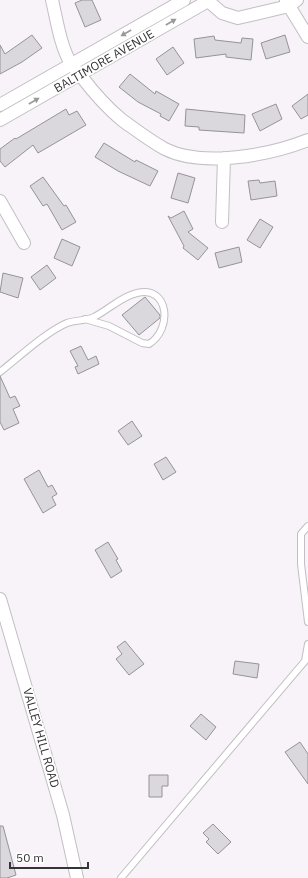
<svg xmlns="http://www.w3.org/2000/svg" width="308" height="878" viewBox="0 0 308 878" font-family="'IBM Plex Sans',sans-serif">
	<style>
		.building { fill: #dbd8dd; stroke: #969398 }
		.lines { fill: none; stroke-linecap: round; stroke-linejoin: round }
		.service-casing { stroke: #c2bfc3; stroke-width: 8 }
		.minor-casing { stroke: #c2bfc3; stroke-width: 14 }
		.service { stroke: #fff; stroke-width: 6 }
		.minor { stroke: #fff; stroke-width: 12 }
		.oneway { fill: #9a999a }
		.labels { text-anchor: middle; stroke-width: 3.5; stroke-linejoin: round; paint-order: stroke }
		.street-label { font-size: 12px; fill: #343335; stroke: #fff }
	</style>
	<rect width="100%" height="100%" fill="#f7f3f8"/>
	<path class="building" d="M 82,0 L 92,0 L 101,20 L 85,27 L 75,3 Z
		M 32,35 L 42,48 L 22,62 L 0,74 L 0,45 L 5,54 Z
		M 285,35 L 290,52 L 266,59 L 261,43 Z
		M 214,36 L 215,40 L 241,43 L 242,38 L 253,39 L 251,60 L 226,57 L 226,54 L 196,58 L 194,39 Z
		M 173,47 L 184,63 L 167,75 L 156,59 Z
		M 130,74 L 155,94 L 156,91 L 179,104 L 169,121 L 160,116 L 161,114 L 138,102 L 119,87 Z
		M 308,94 L 308,115 L 301,119 L 292,106 Z
		M 276,104 L 282,119 L 260,131 L 252,114 Z
		M 66,109 L 69,115 L 77,111 L 86,125 L 38,153 L 33,145 L 5,167 L 0,161 L 0,149 L 15,138 L 16,139 Z
		M 186,109 L 245,115 L 244,133 L 199,130 L 199,127 L 185,126 Z
		M 104,143 L 135,162 L 136,160 L 158,171 L 150,186 L 118,171 L 95,157 Z
		M 178,173 L 195,178 L 188,203 L 171,198 Z
		M 43,177 L 64,206 L 66,205 L 76,222 L 62,230 L 47,204 L 43,206 L 30,186 Z
		M 259,180 L 260,183 L 275,181 L 277,196 L 251,200 L 248,181 Z
		M 184,211 L 193,229 L 188,232 L 208,248 L 198,260 L 183,248 L 184,246 L 168,216 L 171,218 Z
		M 260,219 L 273,227 L 260,248 L 247,240 Z
		M 62,239 L 80,247 L 72,266 L 54,258 Z
		M 239,247 L 242,262 L 219,268 L 215,253 Z
		M 47,265 L 56,278 L 40,290 L 31,277 Z
		M 3,273 L 23,278 L 18,298 L 0,292 Z
		M 145,297 L 160,315 L 160,318 L 139,335 L 122,315 Z
		M 81,346 L 88,360 L 96,356 L 99,364 L 78,374 L 75,367 L 78,366 L 70,351 Z
		M 0,376 L 10,398 L 15,396 L 20,406 L 13,409 L 19,423 L 4,430 L 0,422 Z
		M 132,421 L 142,436 L 128,445 L 118,431 Z
		M 166,457 L 176,472 L 163,480 L 154,464 Z
		M 39,470 L 48,487 L 52,485 L 57,494 L 52,497 L 56,505 L 43,513 L 24,479 Z
		M 108,542 L 118,559 L 116,560 L 122,571 L 111,578 L 95,550 Z
		M 125,641 L 144,664 L 129,675 L 116,659 L 122,654 L 117,647 Z
		M 235,661 L 259,664 L 257,678 L 233,674 Z
		M 201,714 L 216,727 L 206,740 L 190,726 Z
		M 300,742 L 308,754 L 308,784 L 285,752 Z
		M 149,775 L 168,775 L 168,786 L 162,786 L 162,797 L 149,797 Z
		M 213,824 L 231,842 L 218,854 L 206,842 L 209,839 L 203,833 Z
		M 0,826 L 3,826 L 16,875 L 7,878 L 0,878 Z"/>
	<g class="lines">
		<g class="service-casing">
			<path id="service" d="M 0,372 C 19,357 46,332 67,323 C 76,320 86,321 94,317 C 108,310 122,296 137,293 C 169,285 173,329 149,344 L 142,343 L 109,326 L 85,319
				M 308,526 L 301,534 L 301,564 L 308,622
				M 121,878 L 305,661 L 308,644"/>
		</g>
		<g class="minor-casing">
			<path id="minor" d="M 52,0 C 57,21 60,45 71,64 C 74,68 78,72 81,76 C 94,93 106,107 122,120 C 136,130 150,141 165,149 C 203,168 270,155 308,140
				M 207,0 L 222,13 L 238,18 L 289,6 L 297,0
				M 286,1 L 308,37
				M 0,105 L 184,0
				M 0,120 L 208,1
				M 0,201 L 24,243
				M 222,222 L 224,158
				M 0,599 L 63,815 L 77,878"/>
		</g>
		<use href="#service" class="service"/>
		<use href="#minor" class="minor"/>
	</g>
	<defs><path id="oneway-solid" d="M-6-.8H1V-3.2L6.5 0L1 3.2V.8H-6Z"/></defs>
	<g class="oneway">
		<use href="#oneway-solid" transform="translate(171 22) rotate(-30)"/>
		<use href="#oneway-solid" transform="translate(126 33) rotate(150)"/>
		<use href="#oneway-solid" transform="translate(34 101) rotate(-30)"/>
	</g>
	<g class="labels">
		<g class="street-label">
			<text transform="translate(104 61) rotate(-30)" y="4">BALTIMORE AVENUE</text>
			<text transform="translate(41 738) rotate(74)" y="4">VALLEY HILL ROAD</text>
		</g>
	</g>
	<path d="M10 862v6h78v-6" fill="none" stroke="#343335" stroke-width="2"/>
	<text x="16" y="862" font-size="12" fill="#343335" stroke="#ffffff" stroke-width="3" paint-order="stroke">50 m</text>
</svg>
